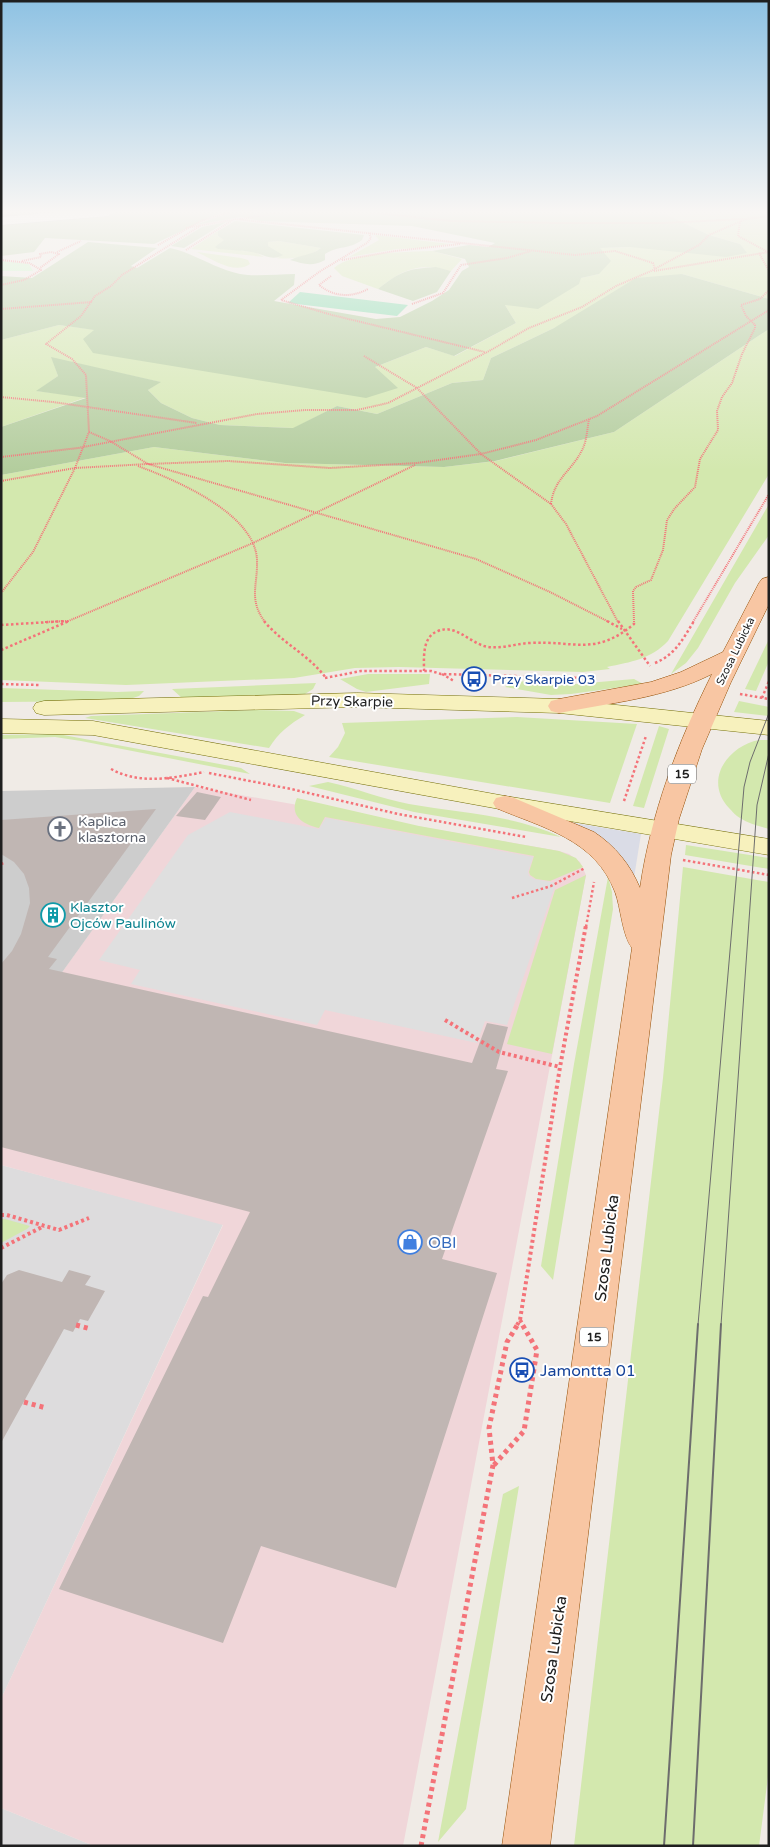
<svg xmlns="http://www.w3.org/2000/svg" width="770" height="1847" viewBox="0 0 770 1847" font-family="'Varela Round',sans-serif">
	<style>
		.residential { fill: #dddcdd }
		.commercial { fill: #f0d6d9 }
		.religious { fill: #cdcdcd }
		.grass { fill: #d3e8ae }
		.forest { fill: #b3cd9d }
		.park { fill: #c9f8c5 }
		.pitch { fill: #87dbae }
		.parking { fill: #dfdfdf }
		.plaza { fill: #dadce6 }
		.building { fill: #c0b6b3 }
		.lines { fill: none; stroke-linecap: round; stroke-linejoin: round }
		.street-casing { stroke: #a0a0a0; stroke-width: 1 }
		.secondary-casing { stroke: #746f09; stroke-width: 1 }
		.primary-casing { stroke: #954f06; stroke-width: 1 }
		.path-far3 { stroke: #f47379; stroke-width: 2; stroke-dasharray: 1 1; stroke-linecap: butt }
		.path-far2 { stroke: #f47379; stroke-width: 2.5; stroke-dasharray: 2.5 2.5; stroke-linecap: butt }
		.path-far1 { stroke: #f47379; stroke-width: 4; stroke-dasharray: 3 3; stroke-linecap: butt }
		.path { stroke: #f47379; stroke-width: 5; stroke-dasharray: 4 4; stroke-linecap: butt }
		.street { fill: #fff; fill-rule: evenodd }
		.secondary { fill: #f7f1bd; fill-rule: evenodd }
		.primary { fill: #f8c6a3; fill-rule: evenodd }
		.tram-far1 { stroke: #6d6d6d; stroke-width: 1 }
		.tram { stroke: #6d6d6d; stroke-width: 2 }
		.labels { text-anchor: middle; stroke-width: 4; stroke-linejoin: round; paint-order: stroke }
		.far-street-label { font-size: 11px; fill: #1f1f1f; stroke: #fff }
		.shield { fill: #fff; stroke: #626262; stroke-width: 1 }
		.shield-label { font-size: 12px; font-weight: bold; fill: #1f1f1f }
		.transit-label { font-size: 14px; fill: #164399; stroke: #fff; text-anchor: start }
		.street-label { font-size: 14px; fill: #1f1f1f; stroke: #fff }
		.worship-label { font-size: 14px; fill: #5b616d; stroke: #fff; text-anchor: start }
		.culture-label { font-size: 14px; fill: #0d838f; stroke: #fff; text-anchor: start }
		.near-shop-label { font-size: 16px; fill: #366cbe; stroke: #fff; text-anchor: start }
		.near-street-label { font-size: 16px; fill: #1f1f1f; stroke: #fff }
		.near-transit-label { font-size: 16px; fill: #164399; stroke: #fff; text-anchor: start }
	</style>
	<rect width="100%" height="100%" fill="#f0ebe6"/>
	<path class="residential" d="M 1,1165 L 223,1224 L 1,1699 Z
		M 1,1808 L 94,1846 L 1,1846 Z"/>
	<path class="commercial" d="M 195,787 L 559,851 L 569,854 L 580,862 L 586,875 L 403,1846 L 94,1846 L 1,1808 L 1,1699 L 223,1225 L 1,1165 L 1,1057 Z"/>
	<path class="religious" d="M 195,787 L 63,971 L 1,1057 L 1,791 Z"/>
	<path class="grass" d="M 661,212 L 769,212 L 769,299 L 682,274 L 554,328 L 491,358 L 483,380 L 452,383 L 377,414 L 337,406 L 294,428 L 220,425 L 192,418 L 161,403 L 148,390 L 160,382 L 52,358 L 58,376 L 37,391 L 87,397 L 1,427 L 1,340 L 59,325 L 375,367 L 426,347 L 455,356 L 516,323 L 505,305 L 581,278 L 599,274 L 599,248 L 740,244 L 709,235 Z
		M 218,231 L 218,236 L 242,251 L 255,252 L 264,257 L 191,249 Z
		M 375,235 L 450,244 L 424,248 L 397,249 L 349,257 L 379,240 Z
		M 279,241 L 321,248 C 308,257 292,260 276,258 L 280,257 L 268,246 L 268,242 Z
		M 432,251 L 462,259 L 451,271 C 418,262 403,269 378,289 L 342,276 L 334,268 C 351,252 408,252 432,251 Z
		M 197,252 L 241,258 L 248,260 L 250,264 C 234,275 212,259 197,252 Z
		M 769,329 L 769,474 L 668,641 C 651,659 631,662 607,667 L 610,669 L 583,672 L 399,667 L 355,668 L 294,678 L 126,685 L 1,680 L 1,475 L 154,447 L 285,463 L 444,467 L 496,461 L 614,432 Z
		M 769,504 L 769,535 L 735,583 L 698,648 L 686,663 L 671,674 Z
		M 769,639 L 769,661 L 756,691 L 745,689 Z
		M 368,674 L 430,674 L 429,684 L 366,692 L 357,689 L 340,679 Z
		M 634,679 L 643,684 L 571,694 L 551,695 L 505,687 L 514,681 L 576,684 Z
		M 316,683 L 313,689 L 305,694 L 182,698 L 172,689 Z
		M 1,688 L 117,692 L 144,691 L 139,696 L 124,701 L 1,702 Z
		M 739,701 L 769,707 L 769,716 L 734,712 Z
		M 257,710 L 294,711 L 305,715 C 290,724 278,733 269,748 L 85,718 L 91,716 Z
		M 517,717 L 637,724 L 610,803 L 329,757 L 338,747 L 345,733 L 342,723 Z
		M 659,726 L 669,729 L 644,808 L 633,806 Z
		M 58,734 L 241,768 L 250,774 L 81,741 L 55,737 L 1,739 L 1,735 Z
		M 759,740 L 769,740 L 769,829 C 759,826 749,824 740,818 C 736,816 732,811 729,808 C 703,780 728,746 759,740 Z
		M 328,782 C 356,788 382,799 409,804 C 460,813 515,815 561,837 L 414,812 L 309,786 Z
		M 297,798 L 419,826 L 559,851 L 576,858 L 583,867 L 550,881 L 536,879 L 530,875 L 529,872 L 534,856 L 325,817 L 319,828 C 303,824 289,816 297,798 Z
		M 686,845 L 769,858 L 769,869 L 685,855 Z
		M 683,867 L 769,882 L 769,1769 L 759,1846 L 574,1846 L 663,1078 Z
		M 586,875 L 552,1054 L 507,1044 L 555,890 Z
		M 608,877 L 612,892 L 613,909 L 553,1280 L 541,1266 L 574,1064 Z
		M 1,1219 L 5,1219 L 30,1226 L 27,1229 L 1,1243 Z
		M 519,1486 L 466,1809 L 438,1842 L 503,1494 Z"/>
	<path class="forest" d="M 1,212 L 557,212 L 571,214 L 575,212 L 661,212 L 709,235 L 740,244 L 747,253 L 726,257 L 630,247 L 600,248 L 611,261 L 599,274 L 581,278 L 579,284 L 538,309 L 505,305 L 516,323 L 454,356 L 426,347 L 375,367 L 398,388 L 366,398 L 93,353 L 83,339 L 94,330 L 59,325 L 1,340 L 1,276 L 32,278 L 88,242 L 157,248 L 131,266 L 137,268 L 170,248 C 194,253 215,269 240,274 C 256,277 277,274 295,274 L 294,285 L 274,301 L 376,319 L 400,317 L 432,301 L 449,290 L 462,271 L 469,267 L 465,259 L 432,251 L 469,245 L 488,247 L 495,243 L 412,226 L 261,221 L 241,217 L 195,225 L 226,214 L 220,213 L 154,244 L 45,238 L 34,252 L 1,256 Z
		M 235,221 L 364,235 L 362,240 C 348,250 339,245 325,254 L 325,260 C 312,267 304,264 290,260 C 301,255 312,255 321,248 L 279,241 L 268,242 L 268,246 L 283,255 C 271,262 262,253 251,252 C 240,250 229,250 218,249 L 215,247 L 224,240 L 218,236 L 218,231 Z
		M 226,222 L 184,248 L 171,246 L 202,227 Z
		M 436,267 L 451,271 L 437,292 L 413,301 L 378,289 C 401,271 407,269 436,267 Z
		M 682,274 L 769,299 L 769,329 L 614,432 L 495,461 L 444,467 L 285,463 L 154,447 L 1,475 L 1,427 L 86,398 L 36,391 L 58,376 L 51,357 L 161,382 L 148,390 L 161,403 L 192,418 L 220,425 L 293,428 L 337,406 L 377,414 L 452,383 L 483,380 L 491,358 L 554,328 L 636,278 Z"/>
	<path class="park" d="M 1,261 L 29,264 L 33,271 L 1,271 Z"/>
	<path class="pitch" d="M 300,292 L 408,305 L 397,316 L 288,303 Z"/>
	<path class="parking" d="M 230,812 L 319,829 L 326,818 L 533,857 L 528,872 L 529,876 L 534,879 L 556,883 L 507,1025 L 485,1021 L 477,1043 L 325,1010 L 317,1025 L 131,984 L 140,970 L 99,960 L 188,835 Z"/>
	<path class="plaza" d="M 555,820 L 641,834 L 633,884 Z"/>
	<path class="building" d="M 197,792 L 221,797 L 205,820 L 176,816 Z
		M 156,809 L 48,957 L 57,959 L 49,969 L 472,1063 L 487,1023 L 508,1027 L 496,1069 L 508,1071 L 442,1259 L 497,1273 L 396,1588 L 261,1546 L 223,1643 L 59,1589 L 203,1296 L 208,1297 L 250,1212 L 1,1147 L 1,964 L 12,951 L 21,934 L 30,903 L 29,888 L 24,874 L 14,862 L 1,854 L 1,820 Z
		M 19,1270 L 62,1282 L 69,1270 L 91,1276 L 85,1285 L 105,1291 L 88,1321 L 80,1319 L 73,1332 L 64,1329 L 1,1443 L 1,1284 L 7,1275 Z"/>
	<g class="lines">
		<g class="street-casing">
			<path id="street" d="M 59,212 L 114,212 L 108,216 L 1,225 L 1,217 Z"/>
		</g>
		<g class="secondary-casing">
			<path id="secondary" d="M 357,693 L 559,699 L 769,721 L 769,735 L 559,713 L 357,707 L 44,715 L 36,713 L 33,708 L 36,703 L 44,701 Z
				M 1,719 L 93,721 L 505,796 L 769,839 L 769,855 L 505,810 L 93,735 L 1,733 Z"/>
		</g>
		<g class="primary-casing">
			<path id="primary" d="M 769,577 L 769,604 L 731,682 L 702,749 L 679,819 L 671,855 L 550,1846 L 502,1846 L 632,948 C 622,935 621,908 615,892 C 595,839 543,828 496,808 L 493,803 L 496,798 L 505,796 L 514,798 L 594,832 C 615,846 630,864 640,888 C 651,813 678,742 712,674 C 665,698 610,703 559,713 L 551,711 L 548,706 L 551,701 L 559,699 L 651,682 L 681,672 L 723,652 L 759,583 L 762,579 Z"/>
		</g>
		<path class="path-far3" d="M 367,212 L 451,221 L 556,223 L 663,223 L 744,219
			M 240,219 L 284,212
			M 740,221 L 738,236 L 768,252
			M 186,228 L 231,220
			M 369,233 L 371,238 L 367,243 L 319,272 L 281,300 L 332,315 L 485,352
			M 158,245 L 201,221 L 230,212
			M 186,250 L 234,219 L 575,255 L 615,251 L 653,263 L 655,269
			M 57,252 L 81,241
			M 759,253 L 769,271
			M 1,260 L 29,263 L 41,270 L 24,280 L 1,285
			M 342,260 L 395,251 L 460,244
			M 22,261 L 41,257 L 40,254 L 51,252 L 59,254 L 40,268
			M 654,271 L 769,252
			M 331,276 L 319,285 C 334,297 351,298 368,289
			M 412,304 L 443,293 L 461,265 L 507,258 L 531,251
			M 1,309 L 92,302
			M 364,356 L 417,388 L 481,454 L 551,504 L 566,524 L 618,622
			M 1,397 L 53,402 L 197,423
			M 89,432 L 110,441 L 148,464 L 228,461 L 330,468 L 417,463 L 481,454 L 536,440 L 597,416 L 769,310
			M 1,457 L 78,448 L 257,414 L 305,410 L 357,410 L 388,403 L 491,350 L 529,328 L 582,307 L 616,286 L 651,271 L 699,245 L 709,235 L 746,219 L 769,216
			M 138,466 C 175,480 255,513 257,560 C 258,585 248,599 265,622
			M 1,481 L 75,468 L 148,464 L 476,559 L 550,592 L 609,622
			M 551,504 C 554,478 572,471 582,450 C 587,441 587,429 589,419
			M 1,593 L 33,552 L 75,468 L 89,432 L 86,375 L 72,359 L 46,344 L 81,316 L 95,296 L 111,286 L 122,275 L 200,226
			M 45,622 L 68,621
			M 66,622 L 253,543 L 415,465
			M 634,622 L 633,591 L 636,587 L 651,580 L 663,550 L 667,520 L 675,508 L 695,487 L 700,459 L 718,430 L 717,411 L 722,397 L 732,383 L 742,354 L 755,328 L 755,325 L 746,316 L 741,305 L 760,299 L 769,290
			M 693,622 L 769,494"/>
		<path class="path-far2" d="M 264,621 C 282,643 309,655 326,678
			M 607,621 L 622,629
			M 618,621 L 650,666
			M 1,625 L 66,621
			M 1,650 L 69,621
			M 655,663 C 675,655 683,639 694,621
			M 424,671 C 424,657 422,637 438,631 C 455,624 468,641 484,646 C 499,650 514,644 529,643 C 574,640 594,657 634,624 L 634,621
			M 442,674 L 454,681
			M 325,678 L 361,671 L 431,671 L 441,674 L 583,678
			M 1,684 L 40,685
			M 740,694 L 769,699
			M 762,698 L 769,681
			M 111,769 C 140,785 173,778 204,772
			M 209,773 L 291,789 L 398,814 L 526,837
			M 167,778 L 251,800
			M 624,801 L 646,736
			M 683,860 L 769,875
			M 1,864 L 4,863
			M 512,898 L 551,886 L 585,868
			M 586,927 L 594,882"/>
		<path class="path-far1" d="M 445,1020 L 499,1052 L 560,1067
			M 1,1215 L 7,1215 L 59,1230 L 89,1218
			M 1,1248 L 44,1226
			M 520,1320 L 523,1325
			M 517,1325 L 520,1320 L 560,1067 L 586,925"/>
		<path class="path" d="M 76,1325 L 91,1329
			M 24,1402 L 46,1408
			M 494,1465 L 524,1431 L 537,1350 L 522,1324
			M 421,1846 L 493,1465 L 489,1428 L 507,1342 L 518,1324"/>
		<use href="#street" class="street"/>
		<use href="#secondary" class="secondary"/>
		<use href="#primary" class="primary"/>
		<path class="tram-far1" d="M 698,1325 L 744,787 L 750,762 L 769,713
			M 721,1325 L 757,805 L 769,753"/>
		<path class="tram" d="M 664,1846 L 698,1324
			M 693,1846 L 721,1324"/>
	</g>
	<linearGradient id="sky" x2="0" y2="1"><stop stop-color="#8ec2e3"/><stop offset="0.45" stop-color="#f8f6f4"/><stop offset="1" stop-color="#f8f6f4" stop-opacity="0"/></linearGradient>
	<rect width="770" height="471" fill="url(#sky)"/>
	<defs>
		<g id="bus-ring" transform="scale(1.25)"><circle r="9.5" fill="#fff" stroke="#1a4fb4" stroke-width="1.5"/><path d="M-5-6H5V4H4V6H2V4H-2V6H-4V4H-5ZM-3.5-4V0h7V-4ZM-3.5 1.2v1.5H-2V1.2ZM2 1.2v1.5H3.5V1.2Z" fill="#1a4fb4"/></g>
		<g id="church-ring" transform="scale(1.25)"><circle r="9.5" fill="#fff" stroke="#6b7280" stroke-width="1.5"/><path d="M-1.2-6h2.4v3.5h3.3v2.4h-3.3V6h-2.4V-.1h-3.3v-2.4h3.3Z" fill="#6b7280"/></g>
		<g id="building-ring" transform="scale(1.25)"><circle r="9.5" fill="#fff" stroke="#0f9aa8" stroke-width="1.5"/><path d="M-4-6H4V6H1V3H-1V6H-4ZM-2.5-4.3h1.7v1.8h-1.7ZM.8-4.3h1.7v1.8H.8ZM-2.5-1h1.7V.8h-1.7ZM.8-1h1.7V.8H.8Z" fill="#0f9aa8"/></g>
		<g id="shop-ring" transform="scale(1.25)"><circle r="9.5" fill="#fff" stroke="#3f7fe0" stroke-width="1.5"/><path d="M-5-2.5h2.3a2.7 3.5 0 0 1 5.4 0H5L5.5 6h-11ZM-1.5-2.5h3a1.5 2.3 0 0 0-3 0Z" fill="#3f7fe0"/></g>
	</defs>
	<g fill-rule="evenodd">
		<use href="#bus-ring" x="474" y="679"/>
		<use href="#church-ring" x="60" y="829"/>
		<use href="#building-ring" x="53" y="915"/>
		<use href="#shop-ring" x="410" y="1242"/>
		<use href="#bus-ring" x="522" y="1370"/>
	</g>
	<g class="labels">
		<g class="far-street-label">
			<text transform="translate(735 651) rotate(-64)" y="4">Szosa Lubicka</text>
		</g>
		<g class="shield">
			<rect x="668" y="764.5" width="28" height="19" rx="4"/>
			<rect x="580" y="1327.5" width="28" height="19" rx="4"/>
		</g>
		<g class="shield-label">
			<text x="682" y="778">15</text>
			<text x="594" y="1341">15</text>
		</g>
		<g class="transit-label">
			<text x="492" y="684">Przy Skarpie 03</text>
		</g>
		<g class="street-label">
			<text transform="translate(352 701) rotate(1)" y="5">Przy Skarpie</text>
		</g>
		<g class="worship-label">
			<text x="78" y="826">Kaplica<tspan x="78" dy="16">klasztorna</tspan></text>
		</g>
		<g class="culture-label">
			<text x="70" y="912">Klasztor<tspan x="70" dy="16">Ojców Paulinów</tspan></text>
		</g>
		<g class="near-shop-label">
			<text x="428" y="1248">OBI</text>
		</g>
		<g class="near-street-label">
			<text transform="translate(606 1248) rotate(-83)" y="6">Szosa Lubicka</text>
			<text transform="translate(553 1649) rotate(-82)" y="6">Szosa Lubicka</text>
		</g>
		<g class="near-transit-label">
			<text x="540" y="1376">Jamontta 01</text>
		</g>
	</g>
	<rect width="770" height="1847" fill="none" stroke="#1f1f1f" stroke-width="5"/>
</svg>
